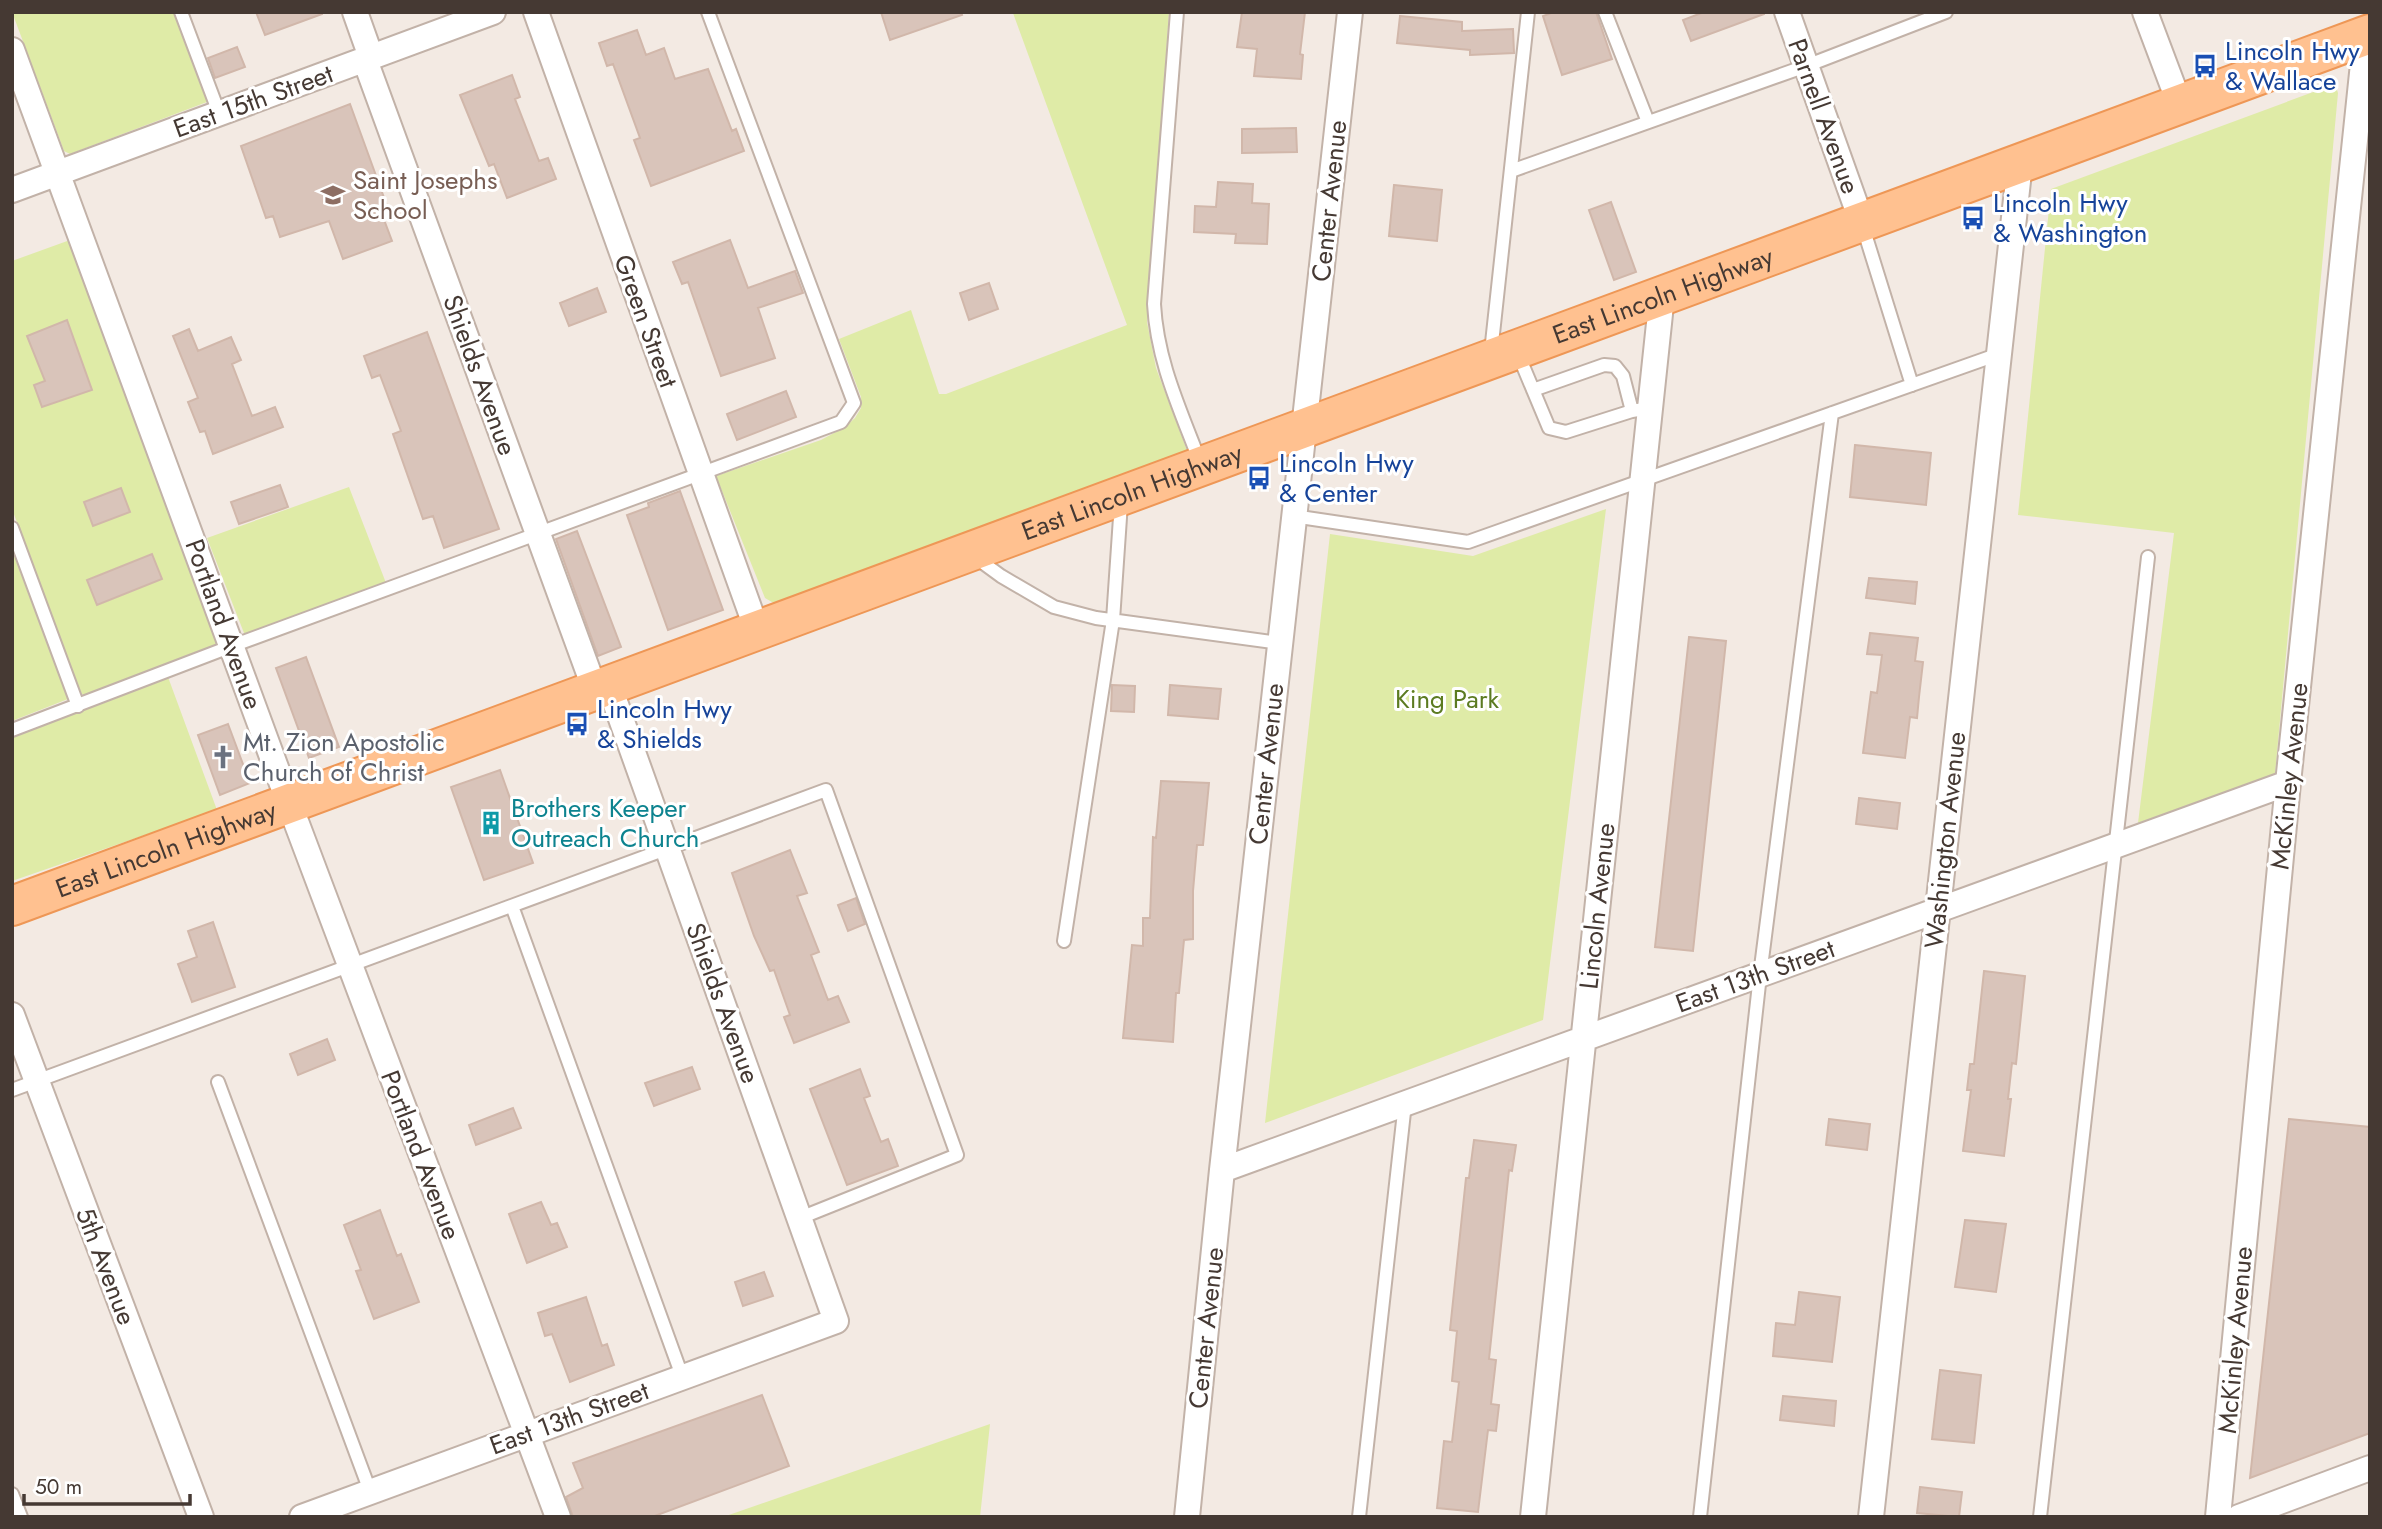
<svg xmlns="http://www.w3.org/2000/svg" width="2382" height="1529" viewBox="0 0 2382 1529" font-family="Jost,sans-serif">
	<style>
		.green { fill: #dfeba7 }
		.building { fill: #d9c4ba; stroke: #d1b7aa; stroke-width: 2 }
		.lines { fill: none; stroke-linecap: round; stroke-linejoin: round }
		.service-casing { stroke: #c2b2a8; stroke-width: 16 }
		.minor-casing { stroke: #c2b2a8; stroke-width: 28 }
		.primary-casing { stroke: #ee9756; stroke-width: 42 }
		.service { stroke: #fff; stroke-width: 12 }
		.minor { stroke: #fff; stroke-width: 24 }
		.primary { stroke: #ffc190; stroke-width: 38 }
		.labels { text-anchor: middle; stroke-width: 6; stroke-linejoin: round; paint-order: stroke }
		.transit-label { font-size: 26px; fill: #164399; stroke: #fff; text-anchor: start }
		.street-label { font-size: 26px; fill: #453933; stroke: #fff }
		.education-label { font-size: 26px; fill: #785e54; stroke: #fff; text-anchor: start }
		.park-label { font-size: 26px; fill: #5c7b21; stroke: #fff }
		.worship-label { font-size: 26px; fill: #5b616d; stroke: #fff; text-anchor: start }
		.culture-label { font-size: 26px; fill: #0d838f; stroke: #fff; text-anchor: start }
	</style>
	<rect width="100%" height="100%" fill="#f3eae3"/>
	<path class="green" d="M 173,12 L 207,102 L 70,154 L 64,151 L 12,12 Z
		M 1169,12 L 1147,322 L 1156,368 L 1188,453 L 777,605 L 765,598 L 716,476 L 821,440 L 845,427 L 855,418 L 861,408 L 861,397 L 839,339 L 911,310 L 939,394 L 946,394 L 1127,325 L 1013,13 Z
		M 2335,84 L 2338,93 L 2275,774 L 2138,823 L 2174,533 L 2018,515 L 2051,189 Z
		M 70,240 L 220,640 L 218,644 L 86,695 L 82,694 L 78,686 L 12,509 L 12,261 Z
		M 349,487 L 386,583 L 248,634 L 244,633 L 207,538 Z
		M 1606,509 L 1543,1020 L 1265,1123 L 1330,534 L 1473,556 Z
		M 12,550 L 68,699 L 12,721 Z
		M 168,677 L 217,810 L 12,881 L 12,735 Z
		M 990,1424 L 980,1517 L 723,1517 Z"/>
	<path class="building" d="M 256,12 L 322,12 L 322,14 L 265,35 Z
		M 881,12 L 961,12 L 962,15 L 890,40 Z
		M 1242,12 L 1305,12 L 1300,54 L 1303,55 L 1301,79 L 1254,76 L 1257,49 L 1237,47 Z
		M 1554,12 L 1596,12 L 1612,59 L 1562,75 L 1543,16 Z
		M 1704,12 L 1764,12 L 1764,14 L 1691,41 L 1683,20 Z
		M 1400,16 L 1462,22 L 1462,31 L 1513,29 L 1514,53 L 1470,55 L 1470,50 L 1397,43 Z
		M 637,30 L 646,55 L 664,48 L 675,79 L 708,69 L 732,131 L 736,129 L 744,151 L 651,186 L 634,140 L 640,138 L 613,64 L 607,66 L 599,43 Z
		M 237,47 L 245,67 L 215,78 L 208,58 Z
		M 512,75 L 520,97 L 515,99 L 539,161 L 548,158 L 556,179 L 507,198 L 494,164 L 489,166 L 460,95 Z
		M 350,104 L 387,206 L 380,209 L 392,241 L 343,259 L 329,221 L 280,237 L 273,216 L 266,218 L 241,146 Z
		M 1296,128 L 1297,152 L 1242,153 L 1242,129 Z
		M 1218,182 L 1253,184 L 1252,203 L 1269,204 L 1267,244 L 1235,243 L 1236,234 L 1194,232 L 1195,206 L 1216,207 Z
		M 1394,185 L 1442,190 L 1437,241 L 1389,236 Z
		M 1611,202 L 1636,272 L 1614,280 L 1589,210 Z
		M 730,240 L 748,288 L 795,271 L 803,293 L 758,308 L 775,358 L 721,376 L 688,282 L 682,284 L 673,262 Z
		M 989,283 L 998,309 L 969,320 L 960,293 Z
		M 597,288 L 606,312 L 569,326 L 560,303 Z
		M 67,320 L 92,390 L 42,407 L 34,385 L 45,381 L 27,336 Z
		M 189,329 L 198,351 L 231,337 L 241,360 L 232,364 L 252,416 L 275,407 L 283,427 L 213,454 L 205,431 L 200,432 L 188,402 L 198,398 L 173,336 Z
		M 427,332 L 499,529 L 444,548 L 433,516 L 423,519 L 393,434 L 401,431 L 380,375 L 372,378 L 364,356 Z
		M 786,391 L 796,417 L 737,440 L 727,414 Z
		M 1855,445 L 1931,453 L 1926,505 L 1850,497 Z
		M 280,485 L 288,507 L 239,524 L 231,502 Z
		M 121,488 L 130,512 L 93,526 L 84,502 Z
		M 680,491 L 723,610 L 668,630 L 627,515 L 649,507 L 648,503 Z
		M 577,531 L 621,647 L 598,656 L 556,539 Z
		M 152,554 L 162,579 L 97,605 L 87,580 Z
		M 1869,578 L 1917,582 L 1915,604 L 1866,598 Z
		M 1870,633 L 1918,638 L 1915,661 L 1923,662 L 1919,697 L 1917,718 L 1910,717 L 1905,758 L 1863,753 L 1871,692 L 1877,693 L 1882,655 L 1867,654 Z
		M 1689,637 L 1726,641 L 1693,951 L 1655,947 Z
		M 306,657 L 339,747 L 309,758 L 276,668 Z
		M 1112,685 L 1135,686 L 1134,712 L 1111,711 Z
		M 1170,685 L 1221,689 L 1218,719 L 1168,715 Z
		M 228,724 L 250,783 L 220,795 L 198,735 Z
		M 500,770 L 533,863 L 484,880 L 451,787 Z
		M 1161,781 L 1209,783 L 1203,845 L 1197,845 L 1193,891 L 1193,939 L 1184,940 L 1179,993 L 1176,993 L 1173,1042 L 1123,1038 L 1132,945 L 1143,946 L 1143,918 L 1150,918 L 1153,837 L 1156,838 Z
		M 1859,798 L 1900,803 L 1897,829 L 1856,824 Z
		M 790,850 L 807,893 L 797,896 L 819,952 L 811,955 L 828,1000 L 838,996 L 849,1022 L 794,1043 L 784,1017 L 790,1015 L 774,970 L 770,971 L 754,936 L 732,873 Z
		M 856,898 L 865,924 L 848,931 L 838,905 Z
		M 213,922 L 235,987 L 192,1002 L 178,964 L 197,957 L 188,931 Z
		M 1984,971 L 2025,976 L 2016,1064 L 2012,1063 L 2008,1099 L 2011,1099 L 2004,1156 L 1963,1151 L 1971,1090 L 1967,1090 L 1970,1064 L 1974,1064 Z
		M 327,1039 L 335,1060 L 298,1075 L 290,1054 Z
		M 692,1067 L 700,1089 L 654,1106 L 645,1083 Z
		M 860,1069 L 870,1096 L 864,1098 L 881,1142 L 888,1139 L 898,1166 L 847,1185 L 810,1089 Z
		M 513,1108 L 521,1128 L 476,1145 L 469,1125 Z
		M 1829,1119 L 1870,1124 L 1867,1150 L 1826,1145 Z
		M 2289,1119 L 2370,1127 L 2370,1433 L 2250,1478 Z
		M 1474,1140 L 1516,1145 L 1512,1171 L 1509,1170 L 1489,1359 L 1496,1360 L 1491,1404 L 1499,1405 L 1496,1431 L 1488,1430 L 1478,1512 L 1437,1508 L 1444,1441 L 1452,1442 L 1459,1382 L 1452,1381 L 1457,1331 L 1450,1330 L 1466,1178 L 1469,1178 Z
		M 541,1202 L 551,1225 L 557,1223 L 567,1247 L 527,1263 L 509,1214 Z
		M 380,1210 L 397,1256 L 401,1254 L 419,1302 L 374,1319 L 356,1271 L 361,1270 L 344,1225 Z
		M 1965,1220 L 2006,1224 L 1996,1292 L 1955,1287 Z
		M 764,1272 L 773,1296 L 743,1306 L 735,1282 Z
		M 1799,1292 L 1840,1297 L 1832,1362 L 1773,1356 L 1776,1323 L 1795,1325 Z
		M 586,1297 L 602,1346 L 607,1344 L 614,1365 L 570,1382 L 552,1334 L 545,1336 L 538,1313 Z
		M 1940,1370 L 1981,1375 L 1974,1443 L 1932,1439 Z
		M 762,1395 L 789,1466 L 652,1517 L 573,1517 L 566,1497 L 583,1488 L 573,1463 Z
		M 1783,1396 L 1836,1401 L 1834,1426 L 1780,1420 Z
		M 1920,1487 L 1962,1492 L 1959,1517 L 1917,1513 Z"/>
	<g class="lines">
		<g class="service-casing">
			<path id="service" d="M 181,12 L 219,113
				M 1177,12 L 1154,304 C 1157,361 1180,409 1200,462
				M 1605,12 L 1648,122
				M 1511,171 L 1806,66 L 1946,12
				M 1862,224 L 1912,385
				M 1491,352 L 1528,12
				M 1518,354 L 1549,428 L 1566,432 L 1632,411 L 1650,408
				M 1533,390 L 1604,365 L 1615,366 L 1623,376 L 1632,411
				M 1293,516 L 1468,542 L 1999,354
				M 12,528 L 78,706
				M 975,557 L 1001,576 L 1054,607 L 1096,618 L 1279,643
				M 12,730 L 232,646 L 841,422 L 854,403 L 708,12
				M 512,906 L 682,1376
				M 1064,941 L 1113,620 L 1121,503
				M 218,1082 L 370,1491
				M 12,1090 L 826,790 L 957,1155 L 800,1218
				M 12,1494 L 21,1517
				M 1359,1517 L 1405,1103
				M 1700,1517 L 1760,975 L 1832,413
				M 2040,1517 L 2148,557"/>
		</g>
		<g class="minor-casing">
			<path id="minor" d="M 355,12 L 371,57
				M 536,12 L 757,630
				M 1787,12 L 1861,220
				M 2145,12 L 2180,105
				M 12,50 L 289,803 L 558,1517
				M 365,60 L 595,690
				M 12,190 L 493,12
				M 12,1015 L 201,1517
				M 1222,1170 L 2288,783
				M 302,1517 L 836,1321 L 609,685
				M 1187,1517 L 1222,1170 L 1350,12
				M 1533,1517 L 1662,295
				M 1871,1517 L 2020,163
				M 2218,1517 L 2288,783 L 2366,35
				M 2239,1517 L 2370,1468"/>
		</g>
		<g class="primary-casing">
			<g id="primary">
				<path id="s1" d="M 12,906 L 2370,34"/>
			</g>
		</g>
		<use href="#service" class="service"/>
		<use href="#minor" class="minor"/>
		<use href="#primary" class="primary"/>
	</g>
	<defs>
		<g id="bus-bare" transform="scale(1.89)"><path d="M-5-6H5V4H4V6H2V4H-2V6H-4V4H-5ZM-3.5-4V0h7V-4ZM-3.5 1.2v1.5H-2V1.2ZM2 1.2v1.5H3.5V1.2Z" fill="#1a4fb4" stroke="#fff" stroke-width="2.5" paint-order="stroke"/></g>
		<g id="school-bare" transform="scale(1.89)"><path d="M0-5L7-2L0 1L-7-2ZM-4 1L0 2.5L4 1V4Q0 6-4 4Z" fill="#8d6e63" stroke="#fff" stroke-width="2.5" paint-order="stroke"/></g>
		<g id="church-bare" transform="scale(1.89)"><path d="M-1.2-6h2.4v3.5h3.3v2.4h-3.3V6h-2.4V-.1h-3.3v-2.4h3.3Z" fill="#6b7280" stroke="#fff" stroke-width="2.5" paint-order="stroke"/></g>
		<g id="building-bare" transform="scale(1.89)"><path d="M-4-6H4V6H1V3H-1V6H-4ZM-2.5-4.3h1.7v1.8h-1.7ZM.8-4.3h1.7v1.8H.8ZM-2.5-1h1.7V.8h-1.7ZM.8-1h1.7V.8H.8Z" fill="#0f9aa8" stroke="#fff" stroke-width="2.5" paint-order="stroke"/></g>
	</defs>
	<g fill-rule="evenodd">
		<use href="#bus-bare" x="2205" y="66"/>
		<use href="#school-bare" x="333" y="195"/>
		<use href="#bus-bare" x="1973" y="218"/>
		<use href="#bus-bare" x="1259" y="478"/>
		<use href="#bus-bare" x="577" y="724"/>
		<use href="#church-bare" x="223" y="757"/>
		<use href="#building-bare" x="491" y="823"/>
	</g>
	<g class="labels">
		<g class="transit-label">
			<text x="2225" y="60">Lincoln Hwy<tspan x="2225" dy="30">&amp; Wallace</tspan></text>
			<text x="1993" y="212">Lincoln Hwy<tspan x="1993" dy="30">&amp; Washington</tspan></text>
			<text x="1279" y="472">Lincoln Hwy<tspan x="1279" dy="30">&amp; Center</tspan></text>
			<text x="597" y="718">Lincoln Hwy<tspan x="597" dy="30">&amp; Shields</tspan></text>
		</g>
		<g class="street-label">
			<text transform="translate(253 101) rotate(-20)" y="9">East 15th Street</text>
			<text transform="translate(1824 116) rotate(70)" y="9">Parnell Avenue</text>
			<text transform="translate(1329 201) rotate(-84)" y="9">Center Avenue</text>
			<text dy="9" stroke="none"><textPath href="#s1" startOffset="1760">East Lincoln Highway</textPath></text>
			<text transform="translate(646 321) rotate(70)" y="9">Green Street</text>
			<text transform="translate(480 375) rotate(70)" y="9">Shields Avenue</text>
			<text dy="9" stroke="none"><textPath href="#s1" startOffset="1194">East Lincoln Highway</textPath></text>
			<text transform="translate(224 624) rotate(70)" y="9">Portland Avenue</text>
			<text transform="translate(1266 764) rotate(-84)" y="9">Center Avenue</text>
			<text transform="translate(2289 776) rotate(-84)" y="9">McKinley Avenue</text>
			<text transform="translate(1945 840) rotate(-84)" y="9">Washington Avenue</text>
			<text dy="9" stroke="none"><textPath href="#s1" startOffset="164">East Lincoln Highway</textPath></text>
			<text transform="translate(1597 906) rotate(-84)" y="9">Lincoln Avenue</text>
			<text transform="translate(1755 976) rotate(-20)" y="9">East 13th Street</text>
			<text transform="translate(723 1003) rotate(70)" y="9">Shields Avenue</text>
			<text transform="translate(421 1155) rotate(69)" y="9">Portland Avenue</text>
			<text transform="translate(106 1266) rotate(69)" y="9">5th Avenue</text>
			<text transform="translate(1206 1328) rotate(-84)" y="9">Center Avenue</text>
			<text transform="translate(2235 1340) rotate(-85)" y="9">McKinley Avenue</text>
			<text transform="translate(569 1418) rotate(-20)" y="9">East 13th Street</text>
		</g>
		<g class="education-label">
			<text x="353" y="189">Saint Josephs<tspan x="353" dy="30">School</tspan></text>
		</g>
		<g class="park-label">
			<text x="1447" y="708">King Park</text>
		</g>
		<g class="worship-label">
			<text x="243" y="751">Mt. Zion Apostolic<tspan x="243" dy="30">Church of Christ</tspan></text>
		</g>
		<g class="culture-label">
			<text x="511" y="817">Brothers Keeper<tspan x="511" dy="30">Outreach Church</tspan></text>
		</g>
	</g>
	<rect width="2382" height="1529" fill="none" stroke="#453933" stroke-width="28"/>
	<path d="M24 1494v10h166v-10" fill="none" stroke="#453933" stroke-width="3.5"/>
	<text x="35" y="1494" font-size="21" fill="#453933" stroke="#ffffff" stroke-width="5" paint-order="stroke">50 m</text>
</svg>
